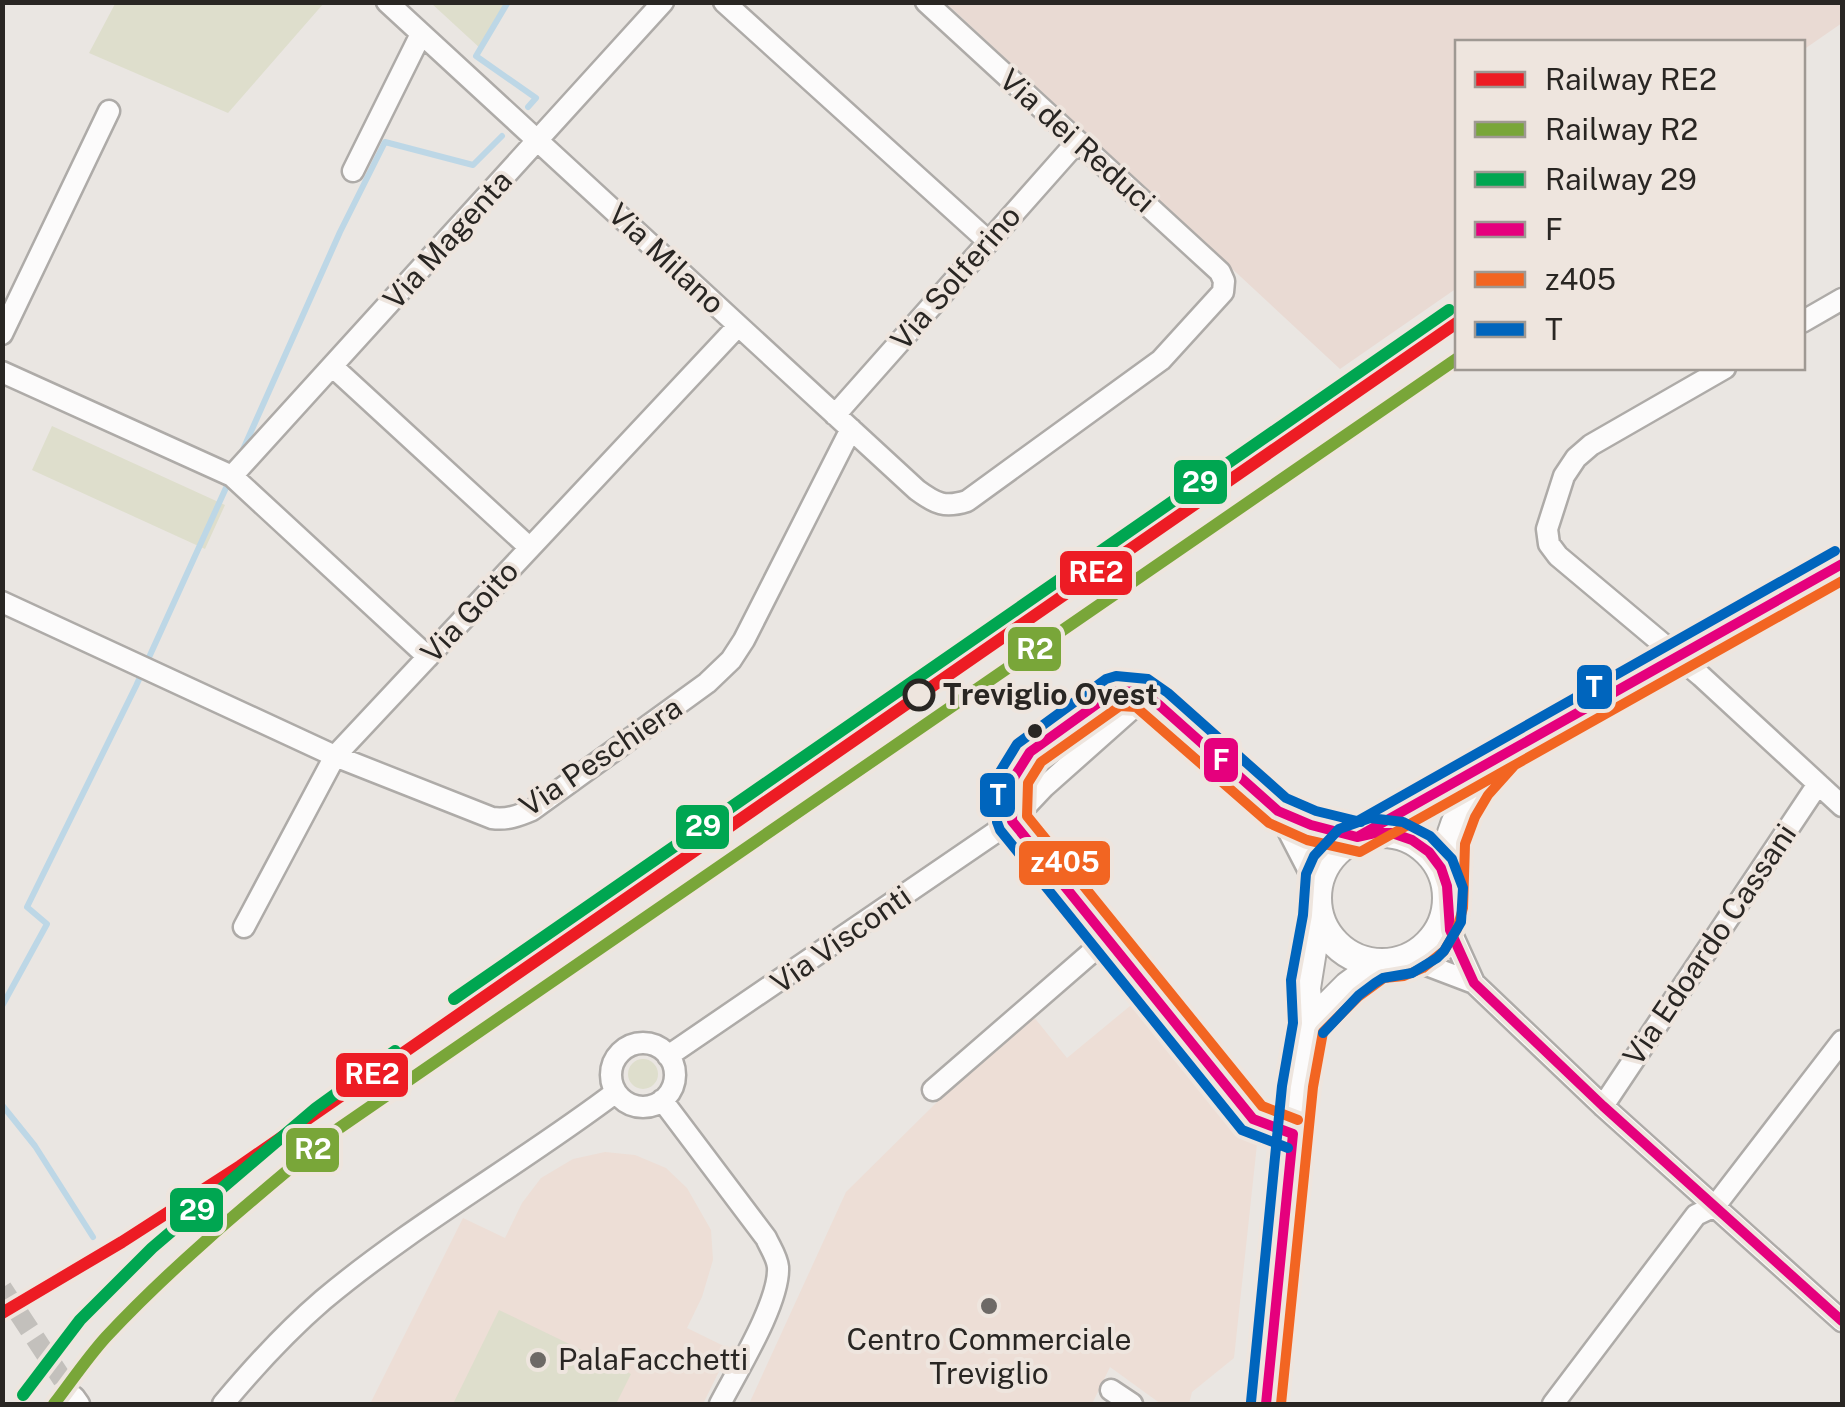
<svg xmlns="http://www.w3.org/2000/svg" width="1845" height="1407" viewBox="0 0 1845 1407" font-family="'Public Sans',sans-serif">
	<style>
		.commercial { fill: #edded6 }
		.industrial { fill: #e9dad3 }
		.green { fill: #dedecc }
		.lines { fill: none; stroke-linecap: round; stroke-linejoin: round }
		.stream { stroke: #bdd7e6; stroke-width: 6 }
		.street-tunnel { stroke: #c3c0bc; stroke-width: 20; stroke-dasharray: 20 10; stroke-linecap: butt }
		.street-casing { stroke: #aeaba8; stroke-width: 25 }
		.secondary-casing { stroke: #aeaba8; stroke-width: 32 }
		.street { stroke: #fcfbfb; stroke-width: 20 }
		.secondary { stroke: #fcfbfb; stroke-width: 28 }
		.bus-1-casing { stroke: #eee5de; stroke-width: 18 }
		.bus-2-casing { stroke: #eee5de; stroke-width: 18 }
		.bus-3-casing { stroke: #eee5de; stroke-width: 18 }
		.bus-1 { stroke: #e5007d; stroke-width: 10 }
		.bus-2 { stroke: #f26522; stroke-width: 10 }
		.bus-3 { stroke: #0065bd; stroke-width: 10 }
		.rail-1-casing { stroke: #eee5de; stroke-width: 20 }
		.rail-2-casing { stroke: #eee5de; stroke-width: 20 }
		.rail-3-casing { stroke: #eee5de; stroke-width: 20 }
		.rail-1 { stroke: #ed1c24; stroke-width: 12 }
		.rail-2 { stroke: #79a639; stroke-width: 12 }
		.rail-3 { stroke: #00a651; stroke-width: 12 }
		.stop-dot { fill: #eee5de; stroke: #292623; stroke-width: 5 }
		.bus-dot { fill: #292623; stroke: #eee5de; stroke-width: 4 }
		.poi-dot { fill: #6d6966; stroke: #eee5de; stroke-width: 4 }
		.labels { text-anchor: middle; stroke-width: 8; stroke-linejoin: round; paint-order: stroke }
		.street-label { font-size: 30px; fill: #292623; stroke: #eee5de }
		.stop-label { font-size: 30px; font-weight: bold; fill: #292623; stroke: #eee5de; text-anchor: start }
		.poi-label { font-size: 30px; fill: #292623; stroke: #eee5de }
		.line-badge { stroke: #eee5de; stroke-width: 4 }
		.badge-label { font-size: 28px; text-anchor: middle; font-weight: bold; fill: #fff }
	</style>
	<rect width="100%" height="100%" fill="#eae6e2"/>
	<path class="commercial" d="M 1136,1001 L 1257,1144 L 1234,1358 L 1192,1392 L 1189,1404 L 1161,1404 L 1110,1367 L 1092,1404 L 749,1404 L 846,1192 L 1029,1011 L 1067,1058 Z
		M 605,1152 L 635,1155 L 666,1168 L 687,1188 L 711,1230 L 713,1260 L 702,1297 L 687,1328 L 730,1349 L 703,1404 L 370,1404 L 463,1218 L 505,1238 L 522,1203 L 541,1178 L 573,1159 Z"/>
	<path class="industrial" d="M 1842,2 L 1842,23 L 1803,50 L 1802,42 L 1458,42 L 1457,288 L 1340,369 L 946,3 Z"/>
	<path class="green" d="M 116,2 L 324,2 L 324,3 L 228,113 L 89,53 Z
		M 431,3 L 509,3 L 481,49 Z
		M 52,426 L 225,505 L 205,549 L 32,470 Z
		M628 1074a15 15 0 1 1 30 0a15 15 0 1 1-30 0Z
		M 499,1310 L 631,1374 L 616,1404 L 453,1404 Z"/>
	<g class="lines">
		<path class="stream" d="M 508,2 L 476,56 L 536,98 L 528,107
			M 241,454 L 340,232 L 385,142 L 473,165 L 502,136
			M 2,1006 L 47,924 L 27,907 L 136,686 L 230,479
			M 2,1105 L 35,1146 L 93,1237"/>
		<path class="street-tunnel" d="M 2,1288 L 74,1397"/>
		<g class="street-casing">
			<path id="street" d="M 387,2 L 917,490 C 936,504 945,508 967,501 L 1161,360 L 1223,292 L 1224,281 L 1220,272 L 926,2
				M 724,2 L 988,241
				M 353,171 L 421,34
				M 1802,322 L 1842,299
				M 2,334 L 109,111
				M 332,366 L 530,548
				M 1725,368 L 1591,445 L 1576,458 L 1564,476 L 1547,529 L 1549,544 L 1558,556 L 1701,676 L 1842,806
				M 2,372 L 232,476 L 428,657
				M 835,415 L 1077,142
				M 232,476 L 663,2
				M 2,602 L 335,756 L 492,818 C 507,820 518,816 532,810 L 707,683 L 731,660 L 744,640 L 851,429
				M 1278,811 L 1310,873 L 1317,893
				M 1012,821 L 1013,779 L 1030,752 L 1115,691 L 1141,692 L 1158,704 L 1278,811 L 1311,825 L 1357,837
				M 1012,821 L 1253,1119 L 1293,1134
				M 1448,904 L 1450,930 L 1474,983
				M 244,927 L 335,756 L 738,326
				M 1400,961 L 1424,964 L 1474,983 L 1603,1106 L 1842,1321
				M611 1075a32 32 0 1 1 64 0a32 32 0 1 1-64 0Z
				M 668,1056 L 1012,821 L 1044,787 L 1134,707 L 1158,704
				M 933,1090 L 1107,939
				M 662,1100 L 766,1238 C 770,1247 777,1257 778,1267 C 780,1302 737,1371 720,1404
				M 1603,1106 L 1818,784
				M 1111,1390 L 1132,1404
				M 74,1397 L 79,1404
				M 223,1404 C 253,1368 287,1331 323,1300 C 415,1223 521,1164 616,1092
				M 1553,1404 L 1696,1215 L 1715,1206 L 1842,1041"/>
		</g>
		<g class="secondary-casing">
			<path id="secondary" d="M1317 898a65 65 0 1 1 130 0a65 65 0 1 1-130 0Z
				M 1361,836 L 1842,564
				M 1447,883 C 1448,869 1447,854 1450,841 C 1456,813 1473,789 1492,768
				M 1309,1025 L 1348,986 L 1378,964
				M 1266,1404 L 1298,1085 L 1309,1025 L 1306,988 L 1318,913"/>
		</g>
		<use href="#street" class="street"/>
		<use href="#secondary" class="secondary"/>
		<g class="bus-1-casing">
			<path id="bus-1" d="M 1012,821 L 1013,779 L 1030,752 L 1115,691 L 1141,692 L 1158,704 L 1278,811 L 1311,825 L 1357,837
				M 1012,821 L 1253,1119 L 1293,1134
				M 1357,837 L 1375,833 L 1392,833 L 1412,840 L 1429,852 L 1441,868 L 1447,886 L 1450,930 L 1474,983 L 1603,1106 L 1842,1321
				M 1357,837 L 1842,564
				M 1266,1404 L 1293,1134"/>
		</g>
		<g class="bus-2-casing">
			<path id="bus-2" d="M 1298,1120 L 1262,1106 L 1027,816 L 1028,783 L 1041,762 L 1120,706 L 1136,707 L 1269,823 L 1307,840 L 1360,852 L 1842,581
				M 1281,1404 L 1313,1087 L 1323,1032 L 1358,997 L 1384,978 L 1404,976 L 1423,968 L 1444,951 L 1457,929 L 1463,908 L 1465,844 L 1475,817 L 1488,795 L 1514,766"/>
		</g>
		<g class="bus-3-casing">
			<path id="bus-3" d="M 1354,823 L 1835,551
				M 1288,1148 L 1242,1130 L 1000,830 L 997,822 L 998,775 L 1017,744 L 1106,679 L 1116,676 L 1148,679 L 1168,693 L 1286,798 L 1316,811 L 1361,822
				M 1251,1402 L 1282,1086 L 1293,1023 L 1291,980 L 1303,915 L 1306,874 L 1314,856 L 1339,829 L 1370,818 L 1403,822 L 1430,836 L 1452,859 L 1463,888 L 1461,922 L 1444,951 L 1437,958 L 1412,973 L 1383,978 L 1375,983 L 1359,995 L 1323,1033"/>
		</g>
		<use href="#bus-1" class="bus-1"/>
		<use href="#bus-2" class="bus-2"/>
		<use href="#bus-3" class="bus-3"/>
		<g class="rail-1-casing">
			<path id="rail-1" d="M 2,1313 L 122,1242 L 240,1166 L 1458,322"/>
		</g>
		<g class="rail-2-casing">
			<path id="rail-2" d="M 54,1404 C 71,1382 87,1358 106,1337 C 176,1262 256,1197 335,1131 L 1458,358"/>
		</g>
		<g class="rail-3-casing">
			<path id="rail-3" d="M 454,999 L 1449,310
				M 23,1395 L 80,1320 L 152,1248 L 316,1108 L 395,1051"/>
		</g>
		<use href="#rail-1" class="rail-1"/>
		<use href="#rail-2" class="rail-2"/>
		<use href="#rail-3" class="rail-3"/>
	</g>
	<circle class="stop-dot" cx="919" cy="695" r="14"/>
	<circle class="bus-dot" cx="1035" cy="731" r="9"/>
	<g class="poi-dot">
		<circle cx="989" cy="1306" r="10"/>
		<circle cx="538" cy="1360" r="10"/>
	</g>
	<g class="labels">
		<g class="street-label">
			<text transform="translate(1077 141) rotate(42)" y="10">Via dei Reduci</text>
			<text transform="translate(448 240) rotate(-48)" y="10">Via Magenta</text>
			<text transform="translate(666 259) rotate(43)" y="10">Via Milano</text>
			<text transform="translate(956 278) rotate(-49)" y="10">Via Solferino</text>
			<text transform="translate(470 612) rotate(-47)" y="10">Via Goito</text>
			<text transform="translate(601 757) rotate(-34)" y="10">Via Peschiera</text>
			<text transform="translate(841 940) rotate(-35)" y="10">Via Visconti</text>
			<text transform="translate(1710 945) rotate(-56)" y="10">Via Edoardo Cassani</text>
		</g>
		<g class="stop-label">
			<text x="943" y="705">Treviglio Ovest</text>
		</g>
		<g class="poi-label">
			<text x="989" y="1350">Centro Commerciale<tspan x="989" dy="34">Treviglio</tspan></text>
			<text x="558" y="1370" text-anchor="start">PalaFacchetti</text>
		</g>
	</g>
	<g class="line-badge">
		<rect x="1172" y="458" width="57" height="48" rx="10" fill="#00a651"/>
		<rect x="1058" y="549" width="76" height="48" rx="10" fill="#ed1c24"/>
		<rect x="1006" y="625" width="57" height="48" rx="10" fill="#79a639"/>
		<rect x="1575" y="663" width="39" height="48" rx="10" fill="#0065bd"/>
		<rect x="1202" y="736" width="38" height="48" rx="10" fill="#e5007d"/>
		<rect x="978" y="771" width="39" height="48" rx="10" fill="#0065bd"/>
		<rect x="674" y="803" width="57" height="48" rx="10" fill="#00a651"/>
		<rect x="1017" y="839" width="95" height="48" rx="10" fill="#f26522"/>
		<rect x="334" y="1051" width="76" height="48" rx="10" fill="#ed1c24"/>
		<rect x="284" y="1126" width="57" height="48" rx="10" fill="#79a639"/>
		<rect x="168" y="1186" width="57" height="48" rx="10" fill="#00a651"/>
	</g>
	<g class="badge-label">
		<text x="1200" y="492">29</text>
		<text x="1096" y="582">RE2</text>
		<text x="1035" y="659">R2</text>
		<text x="1594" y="697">T</text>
		<text x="1221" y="770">F</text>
		<text x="998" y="805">T</text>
		<text x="703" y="836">29</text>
		<text x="1065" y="872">z405</text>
		<text x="372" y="1084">RE2</text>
		<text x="313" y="1159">R2</text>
		<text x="197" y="1220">29</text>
	</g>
	<rect width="1845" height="1407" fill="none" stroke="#292623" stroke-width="10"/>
	<rect x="1455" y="40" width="350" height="330" fill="#eee5de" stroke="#9f9993" stroke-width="2.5"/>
	<rect x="1475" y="72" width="50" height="15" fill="#ed1c24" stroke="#9f9993" stroke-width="2.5"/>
	<text x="1545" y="90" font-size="30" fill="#292623">Railway RE2</text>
	<rect x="1475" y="122" width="50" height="15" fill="#79a639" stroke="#9f9993" stroke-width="2.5"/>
	<text x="1545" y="140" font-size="30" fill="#292623">Railway R2</text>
	<rect x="1475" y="172" width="50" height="15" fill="#00a651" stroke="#9f9993" stroke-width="2.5"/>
	<text x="1545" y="190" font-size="30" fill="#292623">Railway 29</text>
	<rect x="1475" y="222" width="50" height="15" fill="#e5007d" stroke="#9f9993" stroke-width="2.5"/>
	<text x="1545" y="240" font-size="30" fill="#292623">F</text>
	<rect x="1475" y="272" width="50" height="15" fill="#f26522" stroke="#9f9993" stroke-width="2.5"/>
	<text x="1545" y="290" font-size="30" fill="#292623">z405</text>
	<rect x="1475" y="322" width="50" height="15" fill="#0065bd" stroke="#9f9993" stroke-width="2.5"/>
	<text x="1545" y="340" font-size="30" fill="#292623">T</text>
</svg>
